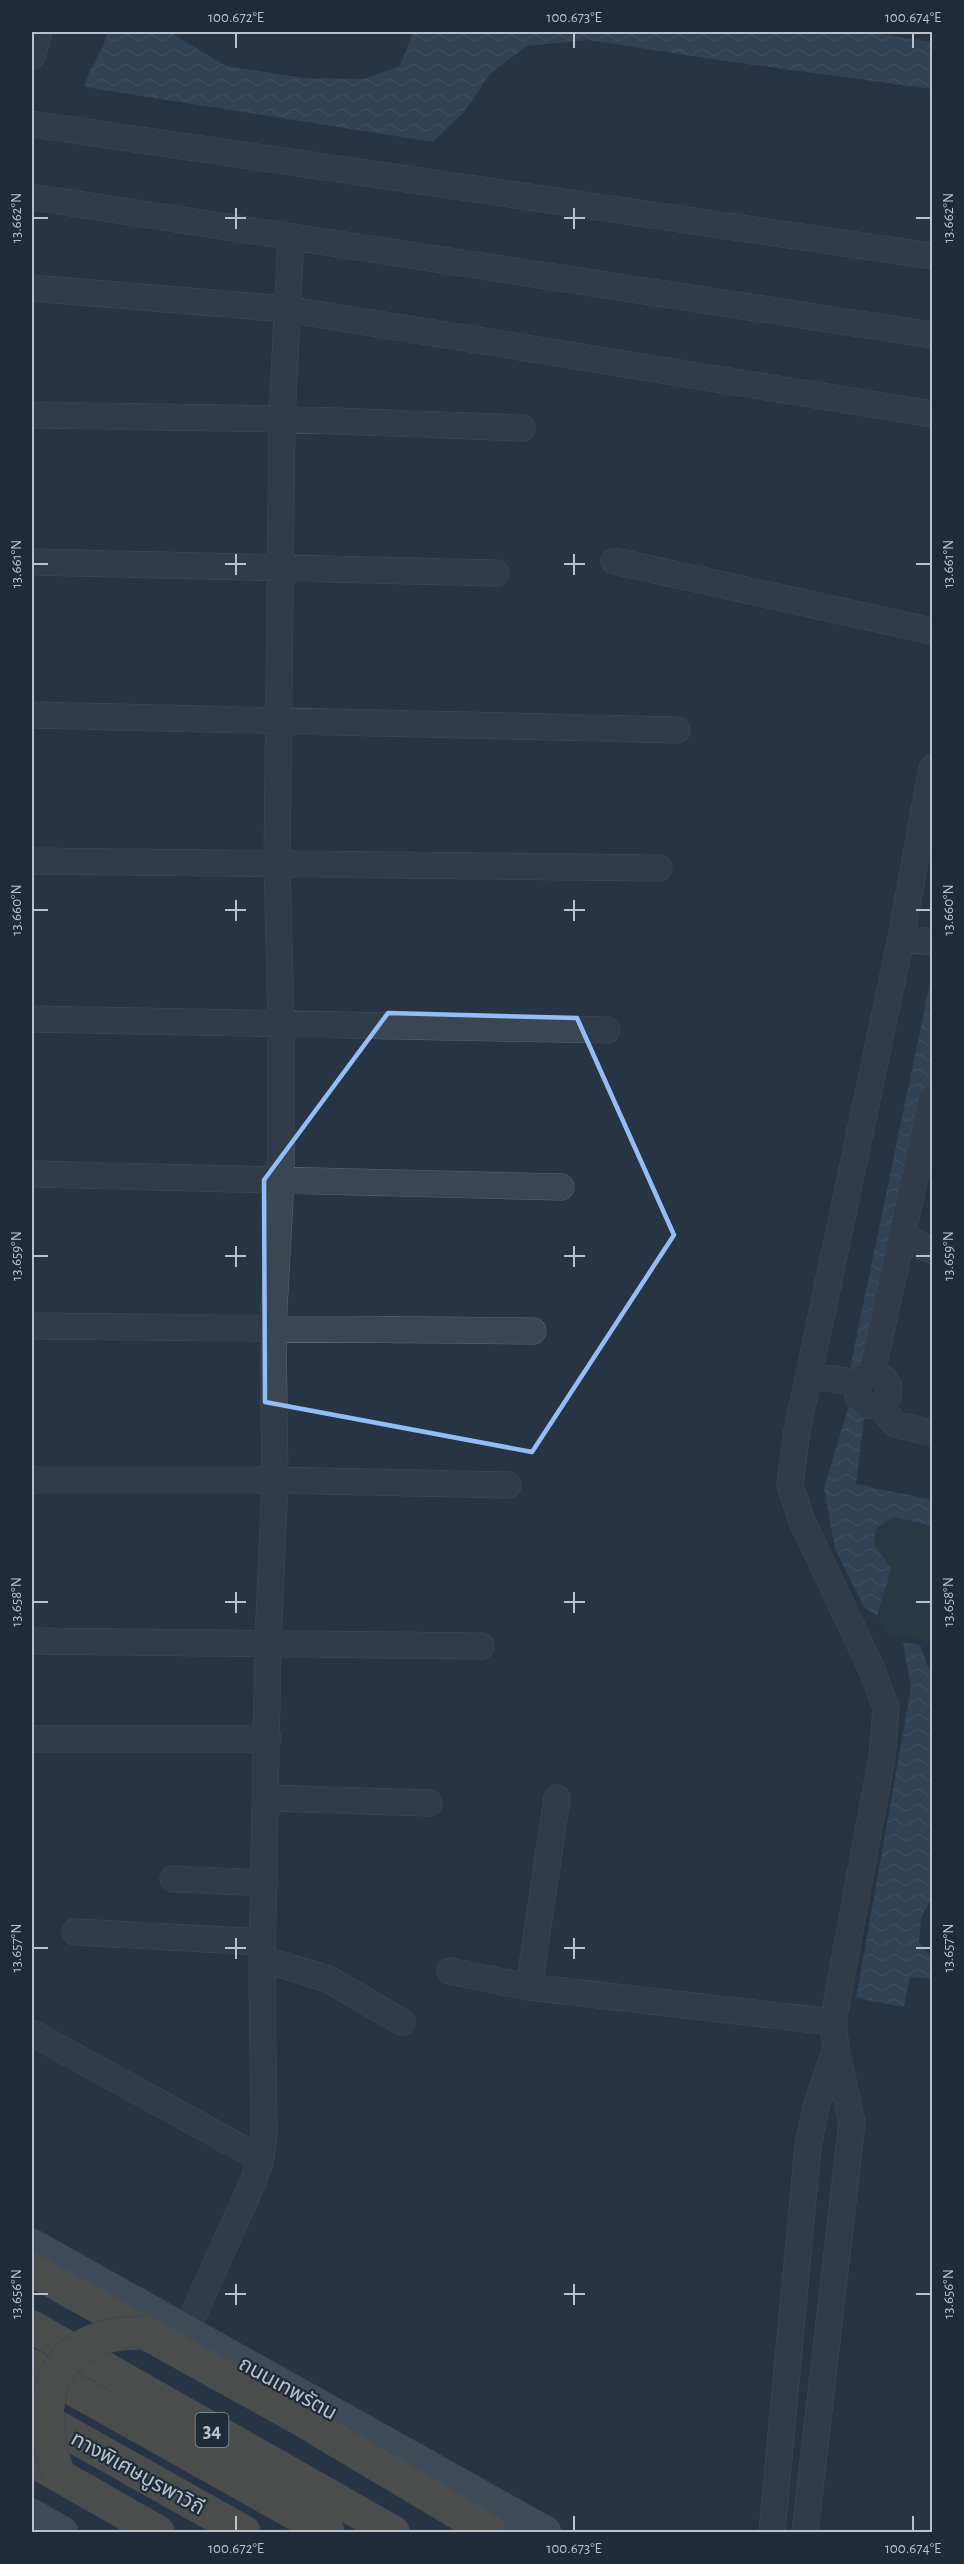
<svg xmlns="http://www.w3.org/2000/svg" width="964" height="2564" viewBox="0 0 964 2564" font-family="'Alegreya Sans','Noto Sans Thai',sans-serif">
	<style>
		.grass { fill: #294244 }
		.water { fill: url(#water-waves) }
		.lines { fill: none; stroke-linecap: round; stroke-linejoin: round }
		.minor-casing { stroke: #5a6470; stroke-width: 27 }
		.major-casing { stroke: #454f5c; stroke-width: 33 }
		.highway-casing { stroke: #46515d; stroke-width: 34 }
		.minor { stroke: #3c4653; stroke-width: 26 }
		.major { stroke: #5a6572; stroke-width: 32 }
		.highway { stroke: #786b59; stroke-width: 33 }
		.highway-bridge-casing { stroke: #46515d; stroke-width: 34; stroke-linecap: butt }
		.highway-bridge { stroke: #786b59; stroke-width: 33 }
		.marked { fill: none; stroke: #93bdf7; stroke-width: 4.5; stroke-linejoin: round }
		.ticks { fill: none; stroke: #b9c1cc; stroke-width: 2 }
		.labels { text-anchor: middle; stroke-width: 4.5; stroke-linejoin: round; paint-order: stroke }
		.shield { fill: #202b38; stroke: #8b94a0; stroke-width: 1.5 }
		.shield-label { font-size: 20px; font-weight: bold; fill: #b9c1cc }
		.street-label { font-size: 21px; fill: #b9c1cc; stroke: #202b38 }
		.neatline { fill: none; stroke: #b9c1cc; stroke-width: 2 }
		.ticks-label { font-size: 15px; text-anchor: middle; fill: #b9c1cc }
	</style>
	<defs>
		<pattern id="water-waves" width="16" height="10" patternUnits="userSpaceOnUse" patternTransform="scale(1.5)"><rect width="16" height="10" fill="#3e526b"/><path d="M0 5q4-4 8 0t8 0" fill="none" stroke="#58697f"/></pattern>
	</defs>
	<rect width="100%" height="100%" fill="#273443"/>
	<path class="grass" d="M 894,1517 L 932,1526 L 932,1642 L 900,1634 L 891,1639 L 877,1616 L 891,1569 L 874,1543 L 876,1528 Z"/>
	<path class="water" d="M 108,32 L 169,32 L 226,66 L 305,78 L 364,79 L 400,66 L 413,32 L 867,32 L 932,42 L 932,89 L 732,62 L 588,40 L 527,46 L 490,74 L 465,111 L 433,142 L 84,87 C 90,65 103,51 108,32 Z
		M 932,973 L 932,1076 L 874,1363 L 866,1369 L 850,1368 Z
		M 851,1399 L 864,1418 L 856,1484 L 932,1500 L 932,1526 L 894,1517 L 876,1528 L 874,1543 L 891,1569 L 877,1616 L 864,1607 L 835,1549 L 824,1488 Z
		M 903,1642 L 920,1645 L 932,1677 L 932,1897 L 921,1918 L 919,1942 L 932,1959 L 932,1979 L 910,1977 L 904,2007 L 856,1998 L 911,1688 Z"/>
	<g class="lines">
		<g class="minor-casing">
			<path id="minor" d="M 32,56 L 39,32
				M 32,124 L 932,256
				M 32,197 L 932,335
				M 32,288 L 286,309 L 932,414
				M 32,415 L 282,419 L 522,428
				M 614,561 L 932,631
				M 32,562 L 496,573
				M 32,715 L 677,730
				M 32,861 L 659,868
				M 901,938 L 932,942
				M 32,1019 L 607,1030
				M 32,1174 L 561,1187
				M 904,1234 L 922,1247 L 932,1250
				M 32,1326 L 533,1331
				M 872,1373 L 932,1099
				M857 1390a16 16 0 1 1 32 0a16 16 0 1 1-32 0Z
				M 809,1375 L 857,1383
				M 879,1405 L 895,1424 L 932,1433
				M 32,1480 L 275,1480 L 508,1485
				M 32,1641 L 481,1646
				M 32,1739 L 268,1739
				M 267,1798 L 429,1803
				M 173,1879 L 265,1883
				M 75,1932 L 263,1942
				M 263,1959 L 328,1979 L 402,2022
				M 450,1971 L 529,1987 L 833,2022
				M 529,1987 L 557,1798
				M 32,2033 L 261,2159
				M 186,2331 L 253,2182 L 261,2159 L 264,2134 L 262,1970 L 268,1643 L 275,1480 L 273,1328 L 281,1181 L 281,1023 L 277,862 L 282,419 L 291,238
				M 772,2532 L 808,2146 L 816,2107 L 836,2048
				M 805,2532 L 852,2123 L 836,2048 L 833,2022 L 882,1757 L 886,1708 L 873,1672 L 802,1521 L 790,1485 L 797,1431 L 901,938 L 932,768"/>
		</g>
		<g class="major-casing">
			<path id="major" d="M 32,2245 L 545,2532
				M 32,2515 L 62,2532"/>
		</g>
		<g class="highway-casing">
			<path id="highway" d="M 32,2270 L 297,2417 L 490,2532
				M 32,2327 L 393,2532
				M 32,2366 L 328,2532
				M 32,2413 L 244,2532
				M 32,2460 L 158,2532"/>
		</g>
		<use href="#minor" class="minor"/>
		<use href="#major" class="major"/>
		<use href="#highway" class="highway"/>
		<g class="highway-bridge-casing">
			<path id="highway-bridge" d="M 59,2476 C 31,2400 51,2330 144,2333"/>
		</g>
		<use href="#highway-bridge" class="highway-bridge"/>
	</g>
	<path d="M0 0H964V2564H0ZM 388,1013 L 577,1018 L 674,1235 L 532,1452 L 265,1402 L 264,1180 Z" fill="#273443" fill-opacity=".55" fill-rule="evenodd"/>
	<path class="marked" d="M 388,1013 L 577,1018 L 674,1235 L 532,1452 L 265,1402 L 264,1180 Z"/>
	<path class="ticks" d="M 236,33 L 236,48M 574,33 L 574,48M 913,33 L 913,48M 236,208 L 236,229M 574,208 L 574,229M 33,218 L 48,218M 225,218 L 246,218M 564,218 L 585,218M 916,218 L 931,218M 236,554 L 236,575M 574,554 L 574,575M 33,564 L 48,564M 225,564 L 246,564M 564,564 L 585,564M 916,564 L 931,564M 236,900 L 236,921M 574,900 L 574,921M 33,910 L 48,910M 225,910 L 246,910M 564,910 L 585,910M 916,910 L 931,910M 236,1246 L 236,1267M 574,1246 L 574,1267M 33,1256 L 48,1256M 225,1256 L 246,1256M 564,1256 L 585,1256M 916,1256 L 931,1256M 236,1592 L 236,1613M 574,1592 L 574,1613M 33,1602 L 48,1602M 225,1602 L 246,1602M 564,1602 L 585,1602M 916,1602 L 931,1602M 236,1938 L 236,1959M 574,1938 L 574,1959M 33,1948 L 48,1948M 225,1948 L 246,1948M 564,1948 L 585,1948M 916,1948 L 931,1948M 236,2284 L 236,2305M 574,2284 L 574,2305M 33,2294 L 48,2294M 225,2294 L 246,2294M 564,2294 L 585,2294M 916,2294 L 931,2294M 236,2516 L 236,2531M 574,2516 L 574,2531M 913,2516 L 913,2531"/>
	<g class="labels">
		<rect class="shield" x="195.5" y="2413" width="33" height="34" rx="4.5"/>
		<g class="shield-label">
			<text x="212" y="2437">34</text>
		</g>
		<g class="street-label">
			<text transform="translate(288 2388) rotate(29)" y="7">ถนนเทพรัตน</text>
			<text transform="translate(138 2473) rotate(29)" y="7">ทางพิเศษบูรพาวิถี</text>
		</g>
	</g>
	<rect width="964" height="2564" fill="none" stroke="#202b38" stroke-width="66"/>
	<rect x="33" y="33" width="898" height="2498" class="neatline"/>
	<g class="ticks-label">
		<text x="236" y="22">100.672°E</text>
		<text x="574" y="22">100.673°E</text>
		<text x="913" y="22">100.674°E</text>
		<text transform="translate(16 218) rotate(-90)" y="5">13.662°N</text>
		<text transform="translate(948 218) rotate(-90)" y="5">13.662°N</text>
		<text transform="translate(16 564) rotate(-90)" y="5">13.661°N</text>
		<text transform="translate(948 564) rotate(-90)" y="5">13.661°N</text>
		<text transform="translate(16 910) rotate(-90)" y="5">13.660°N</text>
		<text transform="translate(948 910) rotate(-90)" y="5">13.660°N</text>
		<text transform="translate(16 1256) rotate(-90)" y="5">13.659°N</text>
		<text transform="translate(948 1256) rotate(-90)" y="5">13.659°N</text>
		<text transform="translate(16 1602) rotate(-90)" y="5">13.658°N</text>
		<text transform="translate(948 1602) rotate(-90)" y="5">13.658°N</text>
		<text transform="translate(16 1948) rotate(-90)" y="5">13.657°N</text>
		<text transform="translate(948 1948) rotate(-90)" y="5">13.657°N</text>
		<text transform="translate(16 2294) rotate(-90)" y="5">13.656°N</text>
		<text transform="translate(948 2294) rotate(-90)" y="5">13.656°N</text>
		<text x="236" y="2553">100.672°E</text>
		<text x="574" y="2553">100.673°E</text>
		<text x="913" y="2553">100.674°E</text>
	</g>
</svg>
